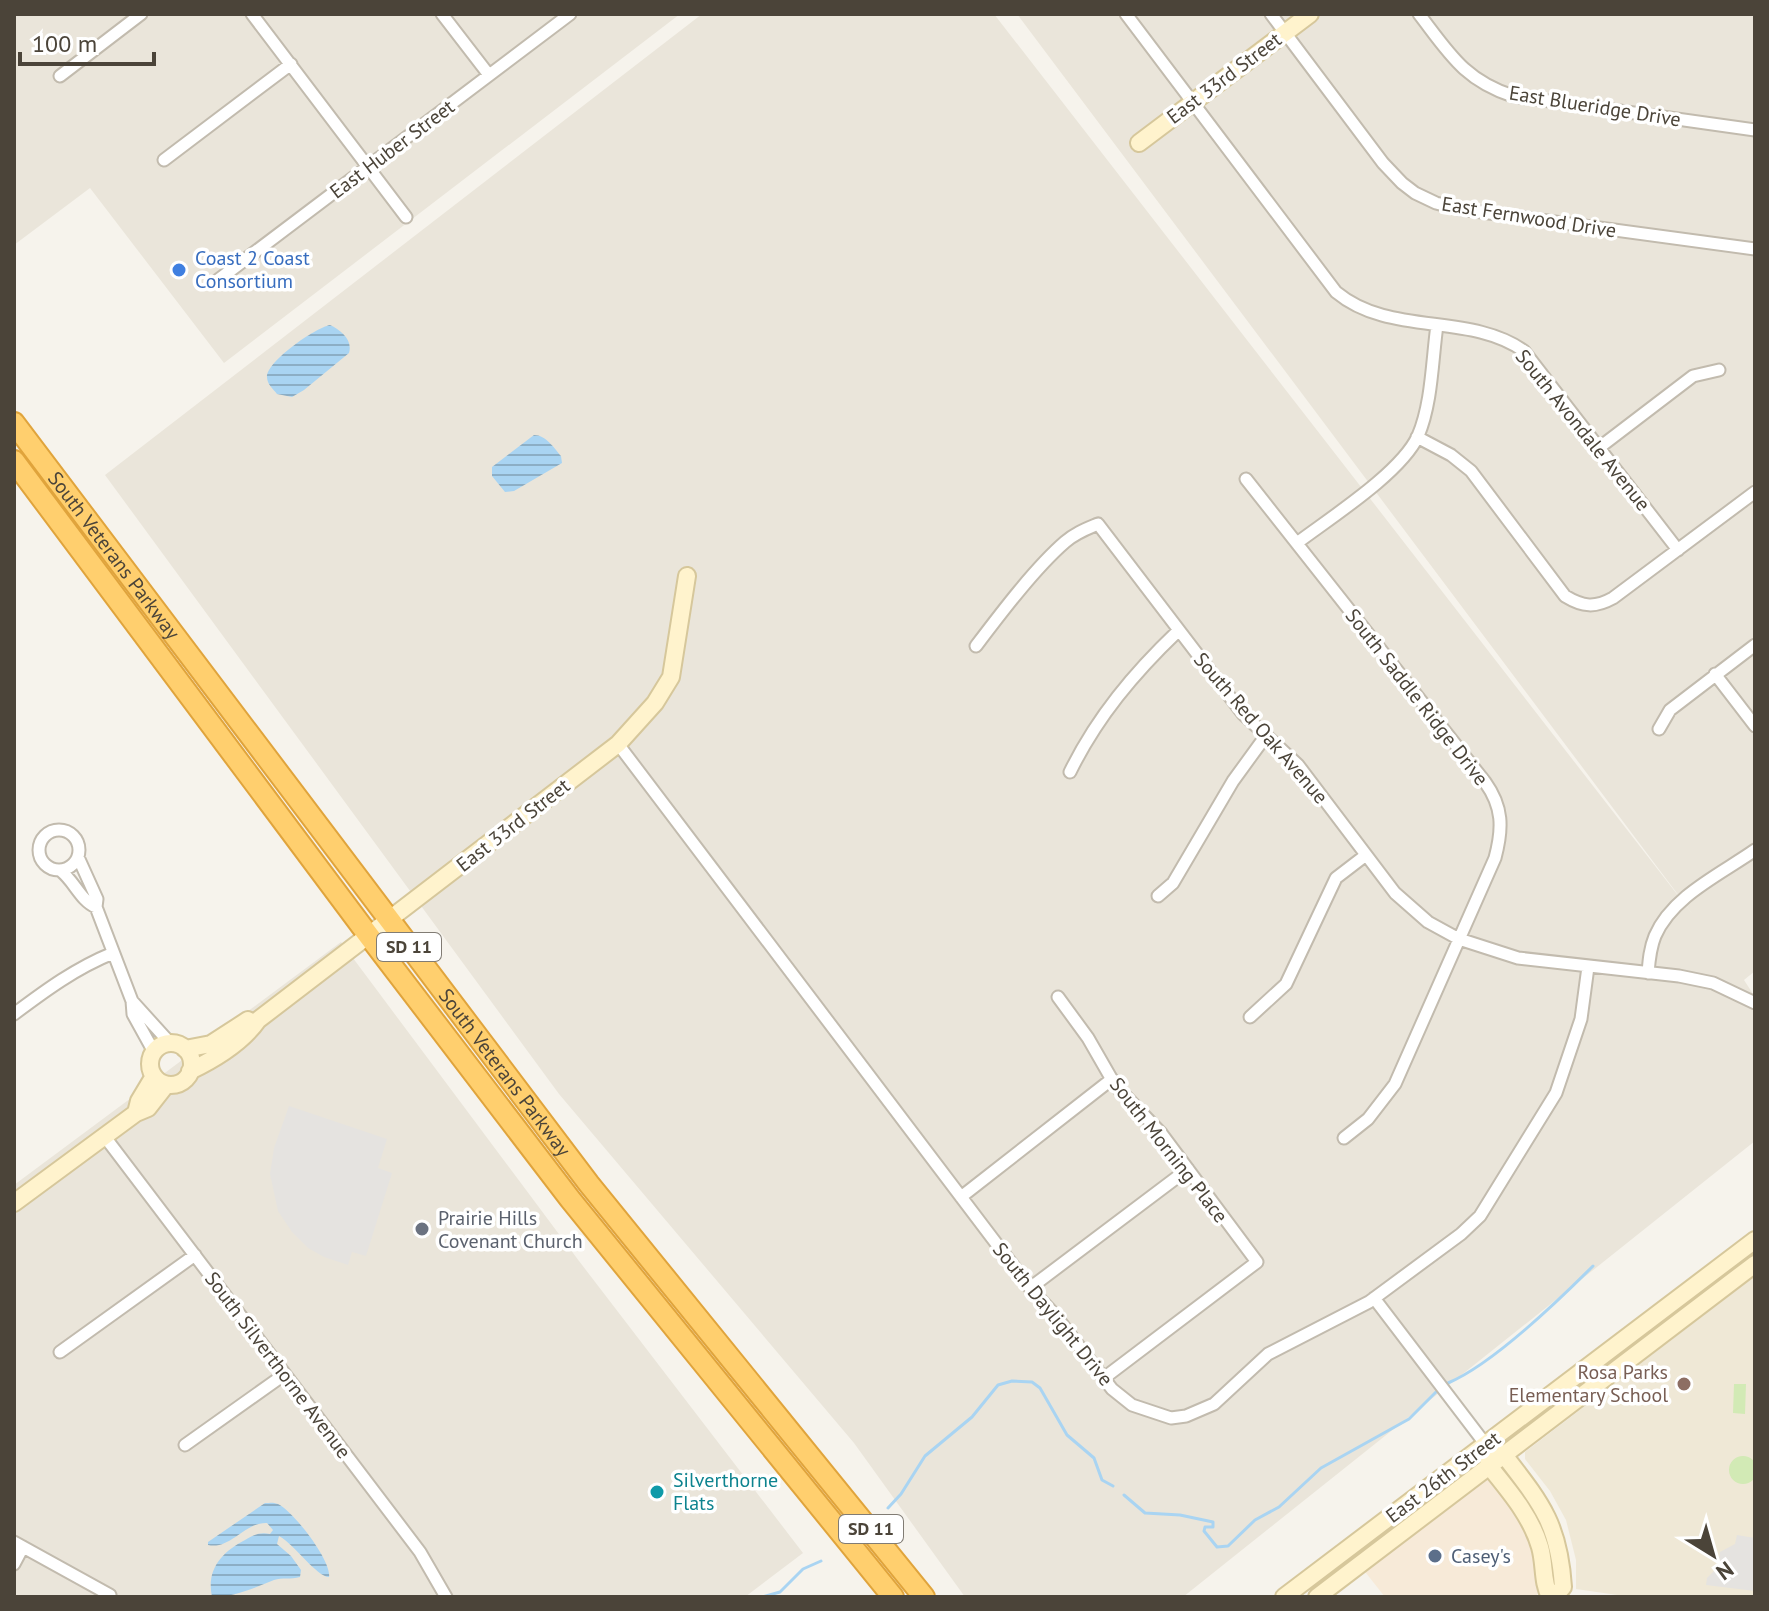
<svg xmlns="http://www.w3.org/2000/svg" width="1769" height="1611" viewBox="0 0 1769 1611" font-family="'PT Sans',sans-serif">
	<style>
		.residential { fill: #eae5da }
		.commercial { fill: #f7ead8 }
		.education { fill: #efe8d6 }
		.green { fill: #d2eab5 }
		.parking { fill: #e5e3e0 }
		.water { fill: url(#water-rules) }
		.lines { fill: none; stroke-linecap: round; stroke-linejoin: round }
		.stream { stroke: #a9d4f2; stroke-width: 3 }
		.street-casing { stroke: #c2bbae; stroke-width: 15 }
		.secondary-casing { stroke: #d6c79b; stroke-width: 20 }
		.highway-casing { stroke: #e0a43c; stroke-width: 24 }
		.street { stroke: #fff; stroke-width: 11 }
		.secondary { stroke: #fff3cd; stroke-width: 16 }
		.highway { stroke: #ffcf6e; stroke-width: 20 }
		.shop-dot { fill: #3f7fe0; stroke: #fff; stroke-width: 3 }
		.worship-dot { fill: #6b7280; stroke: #fff; stroke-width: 3 }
		.education-dot { fill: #8d6e63; stroke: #fff; stroke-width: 3 }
		.culture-dot { fill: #0f9aa8; stroke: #fff; stroke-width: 3 }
		.service-dot { fill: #5c6f8a; stroke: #fff; stroke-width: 3 }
		.labels { text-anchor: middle; stroke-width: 7; stroke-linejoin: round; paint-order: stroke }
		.shield { fill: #fff; stroke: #817c74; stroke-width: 2 }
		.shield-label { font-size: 18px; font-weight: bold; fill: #4b4439 }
		.street-label { font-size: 20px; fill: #4b4439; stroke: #fff }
		.shop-label { font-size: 20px; fill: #366cbe; stroke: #fff; text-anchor: start }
		.worship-label { font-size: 20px; fill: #5b616d; stroke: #fff; text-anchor: start }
		.education-label { font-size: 20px; fill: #785e54; stroke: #fff; text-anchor: end }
		.culture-label { font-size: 20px; fill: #0d838f; stroke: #fff; text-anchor: start }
		.service-label { font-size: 20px; fill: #4e5e75; stroke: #fff; text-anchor: start }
	</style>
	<defs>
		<pattern id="water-rules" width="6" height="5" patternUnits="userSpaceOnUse" patternTransform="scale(2)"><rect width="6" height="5" fill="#a9d4f2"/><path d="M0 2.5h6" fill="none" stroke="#8caec5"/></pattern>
	</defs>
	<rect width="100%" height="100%" fill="#f6f3ec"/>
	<path class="residential" d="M 14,14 L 680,14 L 224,363 L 90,188 L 14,245 Z
		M 702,14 L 994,14 L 1694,916 L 1017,14 L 1755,14 L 1755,971 L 1744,980 L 1755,997 L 1755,1141 L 1183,1597 L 965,1597 L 854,1443 L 559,1094 L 105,475 Z
		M 341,942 L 579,1261 L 803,1553 L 745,1597 L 14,1597 L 14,1185 Z"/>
	<path class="commercial" d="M 1489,1474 L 1521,1518 L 1535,1547 L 1539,1574 L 1537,1597 L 1385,1597 L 1362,1568 Z"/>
	<path class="education" d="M 1755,1276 L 1755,1597 L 1631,1597 L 1576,1589 L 1576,1560 L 1566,1520 L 1550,1491 L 1525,1459 L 1525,1452 Z"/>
	<path class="green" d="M 1734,1384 L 1746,1384 L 1745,1414 L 1733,1413 Z
		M1729 1470a14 14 0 1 1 28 0a14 14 0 1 1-28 0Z"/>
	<path class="parking" d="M 289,1106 L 387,1139 L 378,1168 L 392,1173 L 366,1256 L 352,1252 L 348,1265 L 324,1257 L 308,1248 L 292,1232 L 278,1211 L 270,1174 L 274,1148 Z
		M 1737,1535 L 1755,1538 L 1755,1591 L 1706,1585 L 1707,1578 L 1718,1567 L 1720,1552 L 1735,1544 Z"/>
	<path class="water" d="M 330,325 C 341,330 353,340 349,353 L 304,390 L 292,397 L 277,394 C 273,389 267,384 267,377 C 267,361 315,328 330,325 Z
		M 534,435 C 546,435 554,448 561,456 L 562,463 L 514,491 L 505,492 L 492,476 L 492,467 Z
		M 265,1503 C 271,1503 272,1502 278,1504 C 293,1511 332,1561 329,1577 C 317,1577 294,1544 279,1536 L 277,1544 L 291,1556 L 301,1570 L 300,1577 C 291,1580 282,1577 274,1580 C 254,1588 234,1597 212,1597 C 206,1569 222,1552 245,1540 C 254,1535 259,1532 270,1534 L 273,1530 L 267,1523 C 244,1522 231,1550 208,1545 L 208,1542 Z"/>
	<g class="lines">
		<path class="stream" d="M 1448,1383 C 1491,1365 1559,1300 1593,1266
			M 1124,1495 L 1145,1513 L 1180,1515 L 1213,1522 L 1213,1527 L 1205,1527 L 1204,1531 L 1217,1547 L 1228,1546 L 1255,1520 L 1279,1507 L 1321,1468 L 1409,1419 L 1436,1392
			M 888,1508 L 901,1494 L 925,1456 L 972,1417 L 998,1385 L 1012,1381 L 1032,1382 L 1040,1388 L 1067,1435 L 1094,1458 L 1102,1480 L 1113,1486
			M 762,1597 L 780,1592 L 803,1569 L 821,1561"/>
		<g class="street-casing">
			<path id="street" d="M 252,14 L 406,217
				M 442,14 L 489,75
				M 1126,14 L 1336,292 C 1390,337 1469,312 1524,351 L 1678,550
				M 1271,14 L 1383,163 L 1402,183 L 1415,193 L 1436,203 L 1459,209 L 1755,249
				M 1419,14 C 1449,53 1464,80 1513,96 L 1755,130
				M 60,76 L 141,14
				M 164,160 L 291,64
				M 214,283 L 570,14
				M 1417,437 L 1451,455 L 1471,471 L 1565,596 C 1583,607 1595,608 1613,598 L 1755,492
				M 1600,447 L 1693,376 L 1719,370
				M 1246,479 L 1485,782 C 1503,807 1503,828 1495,858 L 1395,1084 L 1368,1119 L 1344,1138
				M 1297,543 C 1330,518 1401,473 1418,436 C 1432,403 1432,361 1437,325
				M 976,646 C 1001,613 1035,568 1065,542 C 1075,533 1086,529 1098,524 L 1243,714 L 1298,765 L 1395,893 L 1428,922 L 1459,939 L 1518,958 L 1679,976 L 1713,983 L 1755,1003
				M 1715,674 L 1755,726
				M 1659,729 L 1670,710 L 1755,645
				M 618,744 L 1030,1288 L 1055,1315 L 1112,1389 L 1132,1405 L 1171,1418 L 1186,1416 L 1214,1404 L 1268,1354 L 1369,1302 L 1461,1234 L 1480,1216 L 1556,1093 L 1581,1019 L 1588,967
				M 1070,772 C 1097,717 1134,673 1178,631
				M39 850a20 20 0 1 1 40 0a20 20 0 1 1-40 0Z
				M 78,857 L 97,899 L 96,907 L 132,1001 L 133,1014 L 154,1052
				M 61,871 C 74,881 81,901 96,907
				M 1158,896 L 1173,883 L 1233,781 L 1265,737
				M 1648,973 C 1649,960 1650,948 1655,936 C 1672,896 1721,874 1755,850
				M 1058,997 L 1088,1038 L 1115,1085 L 1161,1133 L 1257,1262 L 1104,1378
				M 132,1001 L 170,1043
				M 14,1014 C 46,990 76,968 113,953
				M 1250,1017 L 1286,984 L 1336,878 L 1366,855
				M 105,1137 L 420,1552 L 446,1597
				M 961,1197 L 1112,1079
				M 1030,1288 L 1188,1169
				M 1374,1298 L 1486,1445
				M 60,1352 L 195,1255
				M 185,1445 L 285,1374
				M 14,1542 L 110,1595
				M 14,1564 L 23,1547"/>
		</g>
		<g class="secondary-casing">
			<path id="secondary" d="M 1139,143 L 1310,14
				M150 1064a21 21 0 1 1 42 0a21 21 0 1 1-42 0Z
				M 185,1049 L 211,1044 L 248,1020
				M 190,1071 C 215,1059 242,1043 258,1020 L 618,744 L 655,703 L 671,677 L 687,576
				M 136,1113 L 139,1101 L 154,1076
				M 14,1203 L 136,1113 L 148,1108 L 166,1085
				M 1497,1451 L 1504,1455 C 1541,1503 1559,1524 1563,1587 L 1554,1597
				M 1488,1458 L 1489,1466 C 1509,1491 1531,1516 1540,1547 C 1545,1564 1542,1582 1550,1597
				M 1284,1597 L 1755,1240
				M 1317,1597 L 1755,1264"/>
		</g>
		<g class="highway-casing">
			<g id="highway">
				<path id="s1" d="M 14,423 L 589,1184 L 924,1597"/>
				<path d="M 14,461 L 369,936 L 570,1199 L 893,1597"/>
			</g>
		</g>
		<use href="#street" class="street"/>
		<use href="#secondary" class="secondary"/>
		<use href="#highway" class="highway"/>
	</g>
	<circle class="shop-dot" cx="179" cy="270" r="8"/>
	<circle class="worship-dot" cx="422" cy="1229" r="8"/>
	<circle class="education-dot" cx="1684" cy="1384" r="8"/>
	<circle class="culture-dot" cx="657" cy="1492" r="8"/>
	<circle class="service-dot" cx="1435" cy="1556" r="8"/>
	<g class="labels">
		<g class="shield">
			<rect x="377" y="933" width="64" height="28" rx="6"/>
			<rect x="839" y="1515" width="64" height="28" rx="6"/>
		</g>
		<g class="shield-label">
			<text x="409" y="953">SD 11</text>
			<text x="871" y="1535">SD 11</text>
		</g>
		<g class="street-label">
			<text transform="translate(1224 78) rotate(-37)" y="7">East 33rd Street</text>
			<text transform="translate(1595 106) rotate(9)" y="7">East Blueridge Drive</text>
			<text transform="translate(392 149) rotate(-37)" y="7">East Huber Street</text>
			<text transform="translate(1529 217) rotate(9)" y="7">East Fernwood Drive</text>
			<text transform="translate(1583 430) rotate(51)" y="7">South Avondale Avenue</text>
			<text dy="7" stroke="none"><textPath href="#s1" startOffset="166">South Veterans Parkway</textPath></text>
			<text transform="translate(1417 697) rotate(52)" y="7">South Saddle Ridge Drive</text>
			<text transform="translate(1261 728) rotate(49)" y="7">South Red Oak Avenue</text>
			<text transform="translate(513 825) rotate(-38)" y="7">East 33rd Street</text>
			<text dy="7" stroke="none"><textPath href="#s1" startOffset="814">South Veterans Parkway</textPath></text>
			<text transform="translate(1169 1150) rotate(52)" y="7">South Morning Place</text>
			<text transform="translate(1053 1314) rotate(51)" y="7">South Daylight Drive</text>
			<text transform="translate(278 1365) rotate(53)" y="7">South Silverthorne Avenue</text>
			<text transform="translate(1443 1477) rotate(-37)" y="7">East 26th Street</text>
		</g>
		<g class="shop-label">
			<text x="195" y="265">Coast 2 Coast<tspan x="195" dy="23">Consortium</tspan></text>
		</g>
		<g class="worship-label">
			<text x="438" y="1225">Prairie Hills<tspan x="438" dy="23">Covenant Church</tspan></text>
		</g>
		<g class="education-label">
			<text x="1668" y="1379">Rosa Parks<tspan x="1668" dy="23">Elementary School</tspan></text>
		</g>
		<g class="culture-label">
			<text x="673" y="1487">Silverthorne<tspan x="673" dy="23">Flats</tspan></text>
		</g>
		<g class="service-label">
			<text x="1451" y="1563">Casey's</text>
		</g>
	</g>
	<rect width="1769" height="1611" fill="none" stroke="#4b4439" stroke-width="32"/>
	<g transform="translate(1713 1555) rotate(143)" stroke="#ffffff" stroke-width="6" paint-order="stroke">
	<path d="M0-6L14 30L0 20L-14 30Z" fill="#4b4439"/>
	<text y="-12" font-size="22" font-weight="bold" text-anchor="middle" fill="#4b4439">N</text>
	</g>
	<path d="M20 52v12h134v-12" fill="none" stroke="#4b4439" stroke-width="4"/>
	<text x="32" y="52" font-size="24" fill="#4b4439" stroke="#ffffff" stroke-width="6" paint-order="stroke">100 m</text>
</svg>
